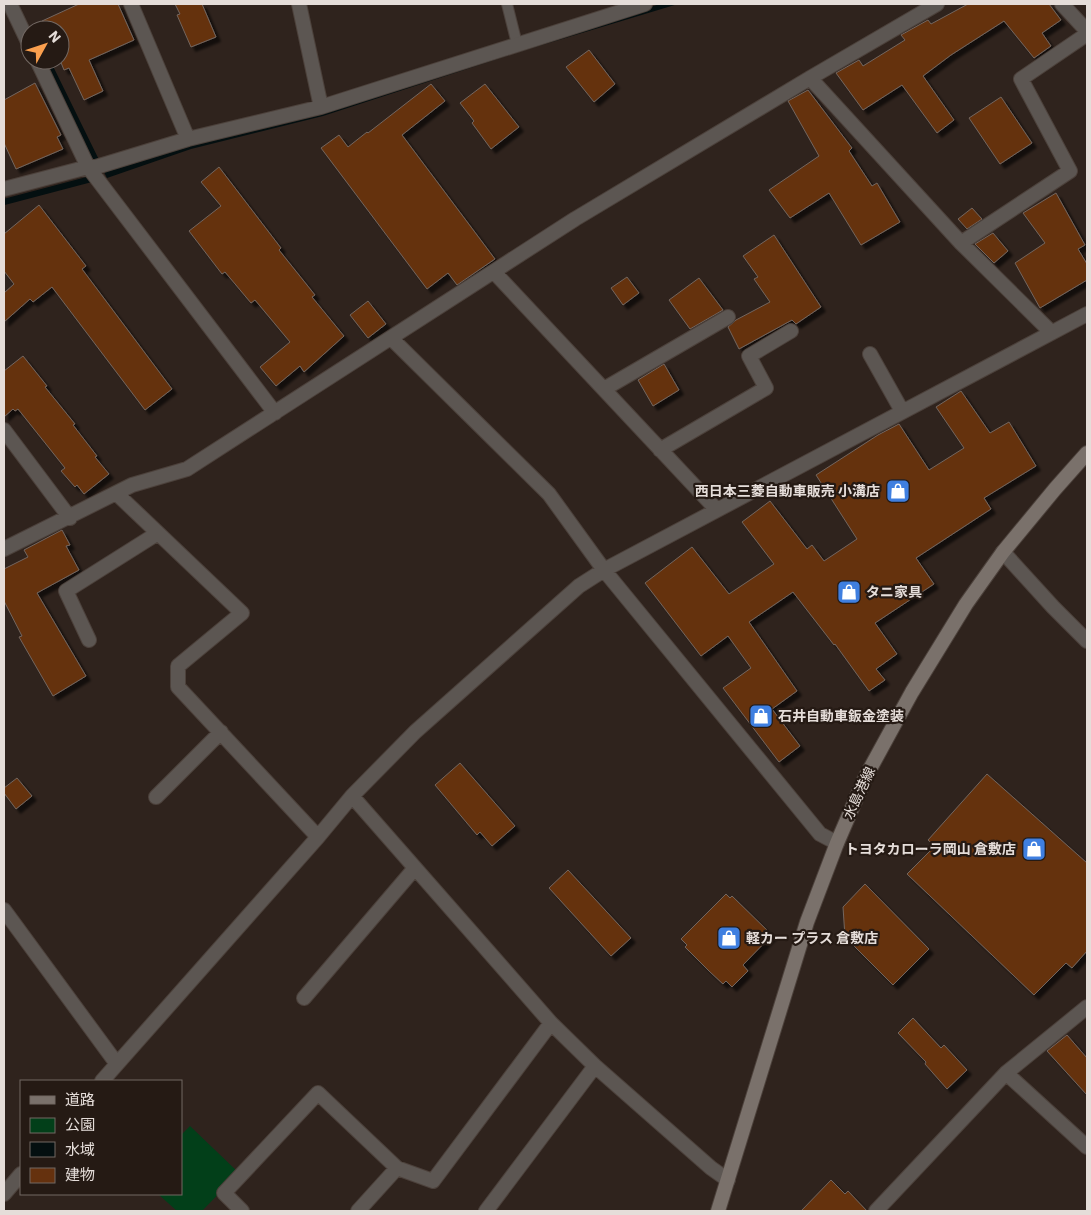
<svg xmlns="http://www.w3.org/2000/svg" width="1091" height="1215" viewBox="0 0 1091 1215" font-family="'IBM Plex Sans','Noto Sans JP',sans-serif">
	<style>
		.green { fill: #023f19 }
		.water { fill: #040f10 }
		.lines { fill: none; stroke-linecap: round; stroke-linejoin: round }
		.stream { stroke: #040f10; stroke-width: 6 }
		.building { fill: #65310e; stroke: #73665e; filter: url(#shadow) }
		.service-casing { stroke: #4c413b; stroke-width: 12 }
		.minor-casing { stroke: #4c413b; stroke-width: 16 }
		.secondary-casing { stroke: #4c413b; stroke-width: 16 }
		.service { stroke: #5c5652; stroke-width: 10 }
		.minor { stroke: #5c5652; stroke-width: 14 }
		.secondary { stroke: #7a716b; stroke-width: 14 }
		.labels { text-anchor: middle; stroke-width: 4.5; stroke-linejoin: round; paint-order: stroke }
		.poi-label { font-size: 14px; font-weight: bold; fill: #e5ddd9; stroke: #251a14; text-anchor: start }
		.street-label { font-size: 14px; fill: #e5ddd9; stroke: #251a14 }
	</style>
	<defs>
		<filter id="shadow"><feDropShadow dx="4.5" dy="4.5" stdDeviation="1" flood-color="#0009"/></filter>
	</defs>
	<rect width="100%" height="100%" fill="#2f231d"/>
	<path class="green" d="M 190,1126 L 239,1173 L 202,1211 L 177,1211 L 158,1194 L 181,1194 L 181,1135 Z"/>
	<path class="water" d="M 660,4 L 678,4 L 519,52 L 323,116 L 191,149 L 107,178 L 104,172 L 99,173 L 44,60 L 50,60 L 105,172 Z"/>
	<g class="lines">
		<path class="stream" d="M 4,202 L 95,178"/>
	</g>
	<path class="building" d="M 79,4 L 118,4 L 134,40 L 89,60 L 103,91 L 84,100 L 69,68 L 64,70 L 60,60 L 60,30 L 46,30 L 42,21 Z
		M 175,4 L 202,4 L 216,37 L 191,47 L 177,15 L 180,14 Z
		M 968,4 L 1049,4 L 1061,20 L 1042,33 L 1051,46 L 1034,58 L 1004,21 L 951,55 L 923,76 L 954,120 L 937,133 L 902,85 L 863,110 L 836,73 L 859,60 L 863,66 L 905,40 L 901,35 L 928,20 L 931,24 Z
		M 589,50 L 615,84 L 594,102 L 566,67 Z
		M 35,83 L 61,135 L 57,137 L 63,149 L 16,169 L 4,143 L 4,100 Z
		M 431,84 L 445,101 L 402,135 L 495,259 L 457,285 L 448,273 L 427,289 L 321,148 L 339,135 L 348,147 L 367,132 L 368,133 Z
		M 485,84 L 519,127 L 491,149 L 472,123 L 474,121 L 460,103 Z
		M 808,90 L 852,148 L 849,151 L 872,186 L 877,183 L 900,222 L 861,245 L 829,193 L 790,218 L 769,190 L 819,156 L 788,101 Z
		M 1001,97 L 1032,143 L 1000,164 L 969,118 Z
		M 219,167 L 281,248 L 279,250 L 315,295 L 312,297 L 344,336 L 304,372 L 300,366 L 276,386 L 260,367 L 290,342 L 255,300 L 251,303 L 225,272 L 222,274 L 189,231 L 221,206 L 201,182 Z
		M 1056,193 L 1085,245 L 1078,249 L 1087,264 L 1087,280 L 1040,308 L 1015,263 L 1045,243 L 1023,213 Z
		M 39,205 L 86,266 L 82,269 L 172,389 L 145,410 L 52,287 L 33,302 L 30,299 L 4,322 L 4,293 L 14,284 L 4,271 L 4,234 Z
		M 972,208 L 982,219 L 967,229 L 958,219 Z
		M 993,233 L 1008,251 L 994,263 L 975,244 Z
		M 774,235 L 821,307 L 796,324 L 792,320 L 739,349 L 728,327 L 736,320 L 770,302 L 754,279 L 758,277 L 743,256 Z
		M 627,277 L 639,293 L 623,305 L 611,288 Z
		M 699,278 L 723,310 L 690,329 L 669,300 Z
		M 368,301 L 386,324 L 368,338 L 350,315 Z
		M 23,356 L 47,386 L 45,387 L 75,424 L 73,425 L 97,456 L 95,457 L 109,474 L 84,494 L 77,485 L 75,487 L 61,471 L 65,468 L 18,409 L 15,411 L 13,409 L 4,417 L 4,371 Z
		M 664,364 L 679,390 L 653,406 L 638,380 Z
		M 961,391 L 990,433 L 1009,422 L 1036,466 L 984,498 L 991,509 L 916,558 L 934,584 L 875,623 L 897,654 L 876,669 L 885,680 L 869,691 L 835,644 L 834,645 L 793,592 L 749,622 L 797,691 L 772,709 L 800,746 L 779,762 L 723,688 L 751,668 L 728,636 L 701,656 L 645,583 L 692,547 L 729,594 L 774,564 L 742,522 L 770,501 L 807,549 L 812,545 L 824,561 L 857,539 L 816,475 L 878,435 L 899,424 L 929,470 L 964,448 L 936,407 Z
		M 62,530 L 70,545 L 66,546 L 79,570 L 37,593 L 86,676 L 53,696 L 19,637 L 22,636 L 4,601 L 4,569 L 28,557 L 24,550 Z
		M 460,763 L 515,826 L 492,846 L 480,832 L 477,835 L 435,785 Z
		M 987,774 L 1087,863 L 1087,951 L 1072,968 L 1066,963 L 1034,995 L 907,874 L 935,846 L 928,840 Z
		M 17,778 L 32,796 L 16,809 L 4,793 L 4,788 Z
		M 568,870 L 631,938 L 611,956 L 549,888 Z
		M 865,884 L 929,949 L 893,985 L 845,937 L 843,907 Z
		M 726,894 L 730,898 L 732,896 L 772,935 L 743,965 L 748,971 L 732,987 L 726,981 L 723,984 L 709,971 L 685,947 L 687,945 L 681,939 Z
		M 913,1018 L 941,1048 L 944,1045 L 967,1070 L 947,1089 L 925,1064 L 926,1062 L 898,1033 Z
		M 1067,1035 L 1087,1058 L 1087,1095 L 1047,1051 Z
		M 831,1180 L 845,1194 L 848,1191 L 867,1211 L 801,1211 Z"/>
	<g class="lines">
		<g class="service-casing">
			<path id="service" d="M 507,4 L 517,44"/>
		</g>
		<g class="minor-casing">
			<path id="minor" d="M 10,4 L 30,46
				M 131,4 L 188,139
				M 299,4 L 321,107
				M 1062,4 L 1087,31
				M 37,60 L 88,167 L 275,413
				M 810,78 L 961,243 L 1051,332
				M 4,189 L 88,167 L 96,167 L 188,139 L 321,107 L 645,4
				M 961,243 L 1070,171 L 1021,79 L 1087,34
				M 494,272 L 717,510
				M 392,339 L 549,494 L 604,570 L 820,834 L 837,843
				M 870,354 L 902,411
				M 604,389 L 728,317
				M 4,430 L 70,518
				M 660,450 L 766,388 L 749,356 L 791,331
				M 117,494 L 242,613 L 178,666 L 178,687 L 318,837
				M 4,549 L 132,485 L 187,469 L 575,219 L 810,78 L 937,4
				M 1003,552 L 1053,607 L 1087,641
				M 89,640 L 66,591 L 158,533
				M 352,796 L 551,1023 L 595,1066 L 711,1168 L 728,1180
				M 156,797 L 221,732
				M 4,910 L 117,1064
				M 304,998 L 415,868
				M 1006,1073 L 1087,1147
				M 102,1081 L 318,837 L 352,796 L 415,732 L 579,586 L 604,570 L 1087,314
				M 4,1194 L 21,1174
				M 242,1211 L 224,1193 L 318,1093 L 397,1168 L 433,1181 L 551,1023
				M 358,1211 L 397,1168
				M 486,1211 L 595,1066
				M 876,1211 L 1006,1073 L 1087,1007"/>
		</g>
		<g class="secondary-casing">
			<path id="secondary" d="M 718,1211 L 807,922 L 837,843 L 865,778 L 912,692 L 966,604 L 1003,552 L 1055,489 L 1087,453"/>
		</g>
		<use href="#service" class="service"/>
		<use href="#minor" class="minor"/>
		<use href="#secondary" class="secondary"/>
	</g>
	<defs>
		<g id="shop-square" transform="scale(1.25)"><rect x="-9" y="-9" width="18" height="18" rx="4" fill="#3f7fe0" stroke="#251a14"/><path d="M-5-2.5h2.3a2.7 3.5 0 0 1 5.4 0H5L5.5 6h-11ZM-1.5-2.5h3a1.5 2.3 0 0 0-3 0Z" fill="#fff"/></g>
	</defs>
	<g fill-rule="evenodd">
		<use href="#shop-square" x="898" y="491"/>
		<use href="#shop-square" x="849" y="592"/>
		<use href="#shop-square" x="761" y="716"/>
		<use href="#shop-square" x="1034" y="849"/>
		<use href="#shop-square" x="729" y="938"/>
	</g>
	<g class="labels">
		<g class="poi-label">
			<text x="880" y="496" text-anchor="end">西日本三菱自動車販売 小溝店</text>
			<text x="866" y="597">タニ家具</text>
			<text x="778" y="721">石井自動車鈑金塗装</text>
			<text x="1016" y="854" text-anchor="end">トヨタカローラ岡山 倉敷店</text>
			<text x="746" y="943">軽カー プラス 倉敷店</text>
		</g>
		<g class="street-label">
			<text transform="translate(859 793) rotate(-65)" y="5">水島港線</text>
		</g>
	</g>
	<rect width="1091" height="1215" fill="none" stroke="#e5ddd9" stroke-width="10"/>
	<rect x="20" y="1080" width="162" height="115" fill="#251a14" stroke="#726863"/>
	<rect x="30" y="1096" width="25" height="8" fill="#7a716b" stroke="#726863"/>
	<text x="65" y="1105" font-size="15" fill="#e5ddd9">道路</text>
	<rect x="30" y="1118" width="25" height="15" fill="#023f19" stroke="#726863"/>
	<text x="65" y="1130" font-size="15" fill="#e5ddd9">公園</text>
	<rect x="30" y="1142" width="25" height="15" fill="#040f10" stroke="#726863"/>
	<text x="65" y="1155" font-size="15" fill="#e5ddd9">水域</text>
	<rect x="30" y="1168" width="25" height="15" fill="#65310e" stroke="#726863"/>
	<text x="65" y="1180" font-size="15" fill="#e5ddd9">建物</text>
	<g transform="translate(45 45) rotate(50)"><circle r="24" fill="#251a14" stroke="#726863"/>
	<path d="M0-4L9 19L0 12L-9 19Z" fill="#fa9f4e"/>
	<text y="-8" font-size="14" font-weight="bold" text-anchor="middle" fill="#e5ddd9">N</text>
	</g>
</svg>
